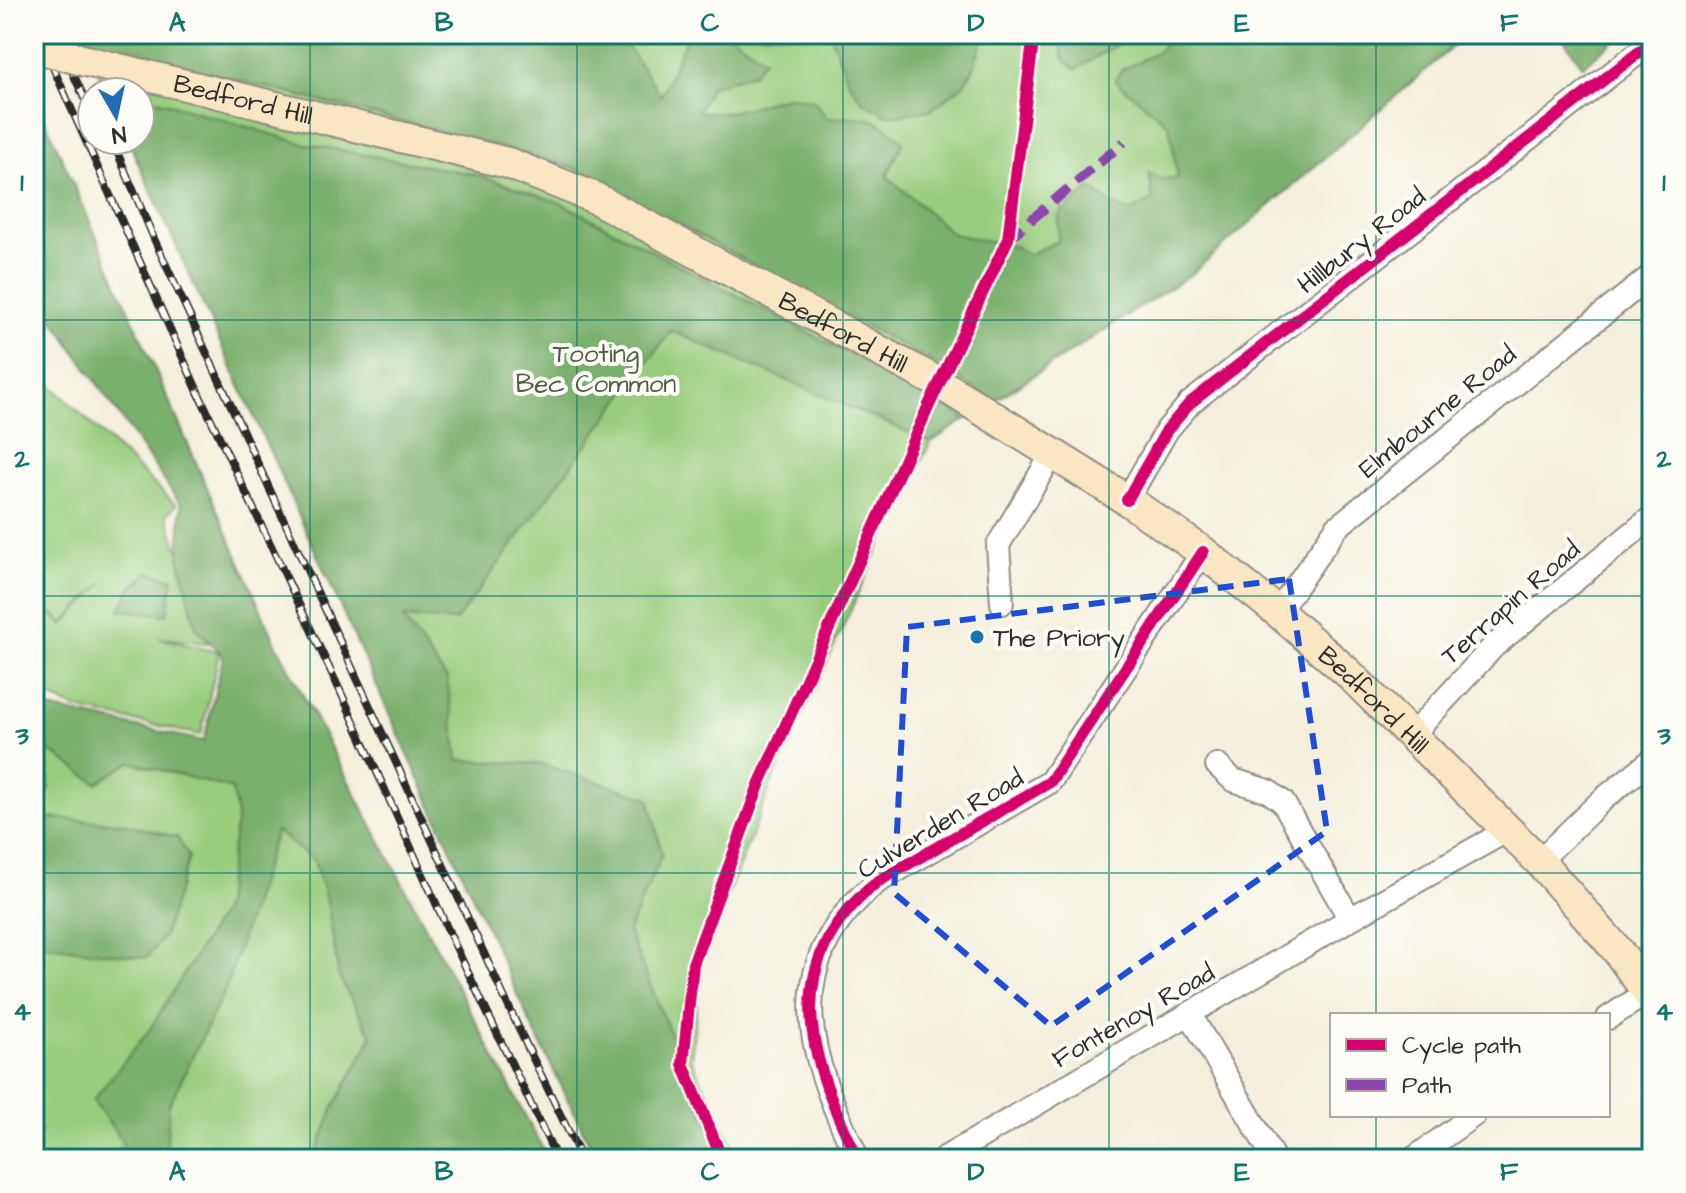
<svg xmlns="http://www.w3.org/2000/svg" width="1686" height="1193" viewBox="0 0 1686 1193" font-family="'Architects Daughter',sans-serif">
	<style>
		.green { fill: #99cd7e; stroke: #627c54; stroke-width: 2 }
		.forest { fill: #7ab06d; stroke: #526e4c; stroke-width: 2 }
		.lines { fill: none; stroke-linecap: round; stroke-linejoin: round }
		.minor-casing { stroke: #908d84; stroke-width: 26 }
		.secondary-casing { stroke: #908d84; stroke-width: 34 }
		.minor { stroke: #fff; stroke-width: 22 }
		.secondary { stroke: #fbe6c3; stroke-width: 30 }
		.rail-casing { stroke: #2b2b2b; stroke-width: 8 }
		.rail { stroke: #fdfcf7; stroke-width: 5; stroke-dasharray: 15; stroke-linecap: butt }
		.secondary-bridge-casing { stroke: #908d84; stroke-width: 34; stroke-linecap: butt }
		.secondary-bridge { stroke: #fbe6c3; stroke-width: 30 }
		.quiet { stroke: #8e44ad; stroke-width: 10; stroke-dasharray: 20 10; stroke-linecap: butt }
		.cycleway-casing { stroke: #fdfcf7; stroke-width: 17 }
		.cycleway { stroke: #d6006c; stroke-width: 12 }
		.marked { fill: none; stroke: #1d4ed8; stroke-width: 6; stroke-dasharray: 16 10; stroke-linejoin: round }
		.grid { fill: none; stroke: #0f766e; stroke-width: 2; stroke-opacity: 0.55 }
		.poi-dot { fill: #1f6fb2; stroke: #fdfcf7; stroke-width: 3 }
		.labels { text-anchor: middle; stroke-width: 8; stroke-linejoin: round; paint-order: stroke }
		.street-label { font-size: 26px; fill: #2b2b2b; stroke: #fdfcf7 }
		.park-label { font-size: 26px; fill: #4c5c44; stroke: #fdfcf7 }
		.poi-label { font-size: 26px; fill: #2b2b2b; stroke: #fdfcf7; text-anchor: start }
		.neatline { fill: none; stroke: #0f766e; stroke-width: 3 }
		.grid-label { font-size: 26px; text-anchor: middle; font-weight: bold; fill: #0f766e }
	</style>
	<rect width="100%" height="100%" fill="#fdfcf7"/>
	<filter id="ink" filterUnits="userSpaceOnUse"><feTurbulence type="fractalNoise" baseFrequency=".0125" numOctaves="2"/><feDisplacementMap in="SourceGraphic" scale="16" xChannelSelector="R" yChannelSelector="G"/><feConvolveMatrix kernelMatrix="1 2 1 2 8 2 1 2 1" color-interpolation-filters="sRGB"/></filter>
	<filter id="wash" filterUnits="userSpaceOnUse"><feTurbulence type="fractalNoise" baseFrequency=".006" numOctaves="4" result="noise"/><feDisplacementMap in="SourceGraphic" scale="32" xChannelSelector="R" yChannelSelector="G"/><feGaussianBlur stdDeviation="1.8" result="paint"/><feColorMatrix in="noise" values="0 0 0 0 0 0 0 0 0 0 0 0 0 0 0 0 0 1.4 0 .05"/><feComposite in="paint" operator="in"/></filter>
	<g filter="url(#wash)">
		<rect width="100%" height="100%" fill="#f4efdc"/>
		<path class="green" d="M 80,34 L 1467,34 L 1190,275 L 931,442 L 893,517 L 774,778 L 701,963 L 691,1059 L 739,1159 L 597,1159 L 529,1020 L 128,140 L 140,140 L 140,92 L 107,92 Z
			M 34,95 L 276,644 L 548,1159 L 34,1159 L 34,1141 L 42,1130 L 34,1127 L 34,731 L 257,779 L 166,448 Z
			M 34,369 L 176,505 L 167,515 L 208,643 L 159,638 L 219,652 L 201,735 L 77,709 L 34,690 L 34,598 L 63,625 L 104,582 L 63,623 L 34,595 Z"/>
		<path class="forest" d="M 80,34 L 264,34 L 276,44 L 298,34 L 619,34 L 661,96 L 688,34 L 729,34 L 764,59 L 754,73 L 711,86 L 698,111 C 731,118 756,103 787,97 C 795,96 805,99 813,100 L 827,118 C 868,118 873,112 903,143 L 887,176 L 953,234 L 1017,247 L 1028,255 L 1058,241 L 1059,214 L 1091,188 L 1111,204 L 1130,212 L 1153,200 L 1149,173 L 1161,179 L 1178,178 L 1169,125 L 1115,80 L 1121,70 L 1158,52 L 1172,34 L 1467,34 L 1190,275 L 993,401 L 938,365 L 575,168 L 478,141 L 83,41 Z
			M 830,34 L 984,34 L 973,70 L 963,85 L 931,110 L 889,116 L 862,101 L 848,81 Z
			M 1057,34 L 1119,34 L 1116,45 L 1076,69 L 1064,60 Z
			M 1560,34 L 1623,34 L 1583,66 Z
			M 34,95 L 276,644 L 548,1159 L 320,1159 L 315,1156 L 334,1107 L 372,1036 L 339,978 L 328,906 L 314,861 L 276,831 L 226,988 L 169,1105 L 166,1159 L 107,1159 L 124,1144 L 93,1100 L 150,1029 L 223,910 L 237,816 L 232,789 L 131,762 L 97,783 L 47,749 L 49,790 L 34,798 L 34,740 L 44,707 L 204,741 L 223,656 L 196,627 L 179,557 L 181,505 L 35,293 L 41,268 L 34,260 Z
			M 140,95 L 301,143 L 478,175 L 561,203 L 906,384 L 966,419 L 931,442 L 671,331 L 456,621 L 403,618 L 447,679 L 458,760 L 541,764 L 649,798 L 662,855 L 628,931 L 722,1159 L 597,1159 L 529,1020 L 128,140 L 140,140 Z
			M 149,572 L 173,579 L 167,615 L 120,610 L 130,589 Z
			M 51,818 L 122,823 L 177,837 L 189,857 L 164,936 L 147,958 L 46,945 L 34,933 L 36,831 Z"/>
	</g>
	<g filter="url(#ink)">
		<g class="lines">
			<g class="minor-casing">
				<path id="minor" d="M 1127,500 L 1167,430 L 1190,403 L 1652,42
					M 1002,603 L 998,545 L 1053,453
					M 1278,612 L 1337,527 L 1652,275
					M 1412,735 L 1494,646 L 1652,517
					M 1217,765 L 1233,780 L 1268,791 L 1283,802 L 1350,919
					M 1539,861 L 1602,800 L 1652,760
					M 1190,1014 L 1274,1159
					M 1608,1018 L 1648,992
					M 858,1159 C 809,1058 776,965 877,882 L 1050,782 L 1203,552
					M 943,1159 L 1350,919 L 1508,830
					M 1413,1159 L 1474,1115"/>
			</g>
			<g class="secondary-casing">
				<g id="secondary">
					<path id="s1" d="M 86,61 L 508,163 L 595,198 L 939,383 L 1127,500 L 1203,552 L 1278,612 L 1346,671 L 1539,861 L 1617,950 L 1652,999"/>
				</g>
			</g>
			<use href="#minor" class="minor"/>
			<use href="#secondary" class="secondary"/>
			<g class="rail-casing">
				<path id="rail" d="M 38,34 L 199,394 L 344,699 L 453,941 L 557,1159
					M 55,34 L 92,115
					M 112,140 L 155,241 L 525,1042 L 582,1159"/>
			</g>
			<use href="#rail" class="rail"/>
			<g class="secondary-bridge-casing">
				<path id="secondary-bridge" d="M 35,47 L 86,61"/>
			</g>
			<use href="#secondary-bridge" class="secondary-bridge"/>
			<path class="quiet" d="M 1007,240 L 1124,142"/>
			<g class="cycleway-casing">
				<path id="cycleway" d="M 1127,500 L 1167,430 L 1190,403 L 1652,42
					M 722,1159 L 683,1064 L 693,964 L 759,785 L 930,403 L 1008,239 L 1034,34
					M 858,1159 C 809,1058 776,965 877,882 L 1050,782 L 1203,552"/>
			</g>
			<use href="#cycleway" class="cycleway"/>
		</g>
	</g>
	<path class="marked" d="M 1289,579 L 1327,831 L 1051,1026 L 894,893 L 907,627 Z"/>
	<path class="grid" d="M 310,34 L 310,1159M 577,34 L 577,1159M 843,34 L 843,1159M 1109,34 L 1109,1159M 1376,34 L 1376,1015M 34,320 L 1652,320M 34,596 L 1652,596M 34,873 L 1652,873M 1376,1115 L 1376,1159"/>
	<circle class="poi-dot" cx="977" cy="637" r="8"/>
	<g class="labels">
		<g class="street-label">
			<text dy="9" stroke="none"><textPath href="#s1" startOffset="162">Bedford Hill</textPath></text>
			<text transform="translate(1361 240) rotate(-38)" y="9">Hillbury Road</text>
			<text dy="9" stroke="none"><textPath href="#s1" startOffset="810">Bedford Hill</textPath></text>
			<text transform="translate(1437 411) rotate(-39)" y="9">Elmbourne Road</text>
			<text transform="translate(1510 602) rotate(-41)" y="9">Terrapin Road</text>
			<text dy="9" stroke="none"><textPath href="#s1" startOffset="1458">Bedford Hill</textPath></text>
			<text transform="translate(940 823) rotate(-31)" y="9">Culverden Road</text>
			<text transform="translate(1133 1015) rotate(-30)" y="9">Fontenoy Road</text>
		</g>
		<g class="park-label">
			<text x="596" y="362">Tooting<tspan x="596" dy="30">Bec Common</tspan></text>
		</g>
		<g class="poi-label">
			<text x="993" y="646">The Priory</text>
		</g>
	</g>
	<rect width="1686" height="1193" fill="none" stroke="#fdfcf7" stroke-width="88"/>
	<rect x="1330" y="1013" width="280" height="104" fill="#fdfcf7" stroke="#a9a8a5" stroke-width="2"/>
	<rect x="1346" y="1039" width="40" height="12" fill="#d6006c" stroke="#a9a8a5" stroke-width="2"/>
	<text x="1402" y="1053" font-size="24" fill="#2b2b2b">Cycle path</text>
	<rect x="1346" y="1079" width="40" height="12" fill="#8e44ad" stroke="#a9a8a5" stroke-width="2"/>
	<text x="1402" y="1093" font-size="24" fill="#2b2b2b">Path</text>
	<g transform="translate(116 116) rotate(171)"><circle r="38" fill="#fdfcf7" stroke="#a9a8a5" stroke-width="2"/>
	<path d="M0-6L14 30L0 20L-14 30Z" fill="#1f6fb2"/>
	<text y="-12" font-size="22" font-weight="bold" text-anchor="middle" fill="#2b2b2b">N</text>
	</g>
	<rect x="44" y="44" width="1598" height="1105" class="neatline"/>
	<g class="grid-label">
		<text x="177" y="31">A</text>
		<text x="444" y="31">B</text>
		<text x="710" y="31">C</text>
		<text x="976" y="31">D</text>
		<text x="1242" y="31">E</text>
		<text x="1509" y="31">F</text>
		<text x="22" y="191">1</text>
		<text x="1664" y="191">1</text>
		<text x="22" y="467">2</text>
		<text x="1664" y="467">2</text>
		<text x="22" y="744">3</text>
		<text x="1664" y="744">3</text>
		<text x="22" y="1020">4</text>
		<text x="1664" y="1020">4</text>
		<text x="177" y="1180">A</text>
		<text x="444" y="1180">B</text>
		<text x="710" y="1180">C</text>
		<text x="976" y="1180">D</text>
		<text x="1242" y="1180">E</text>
		<text x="1509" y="1180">F</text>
	</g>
</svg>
